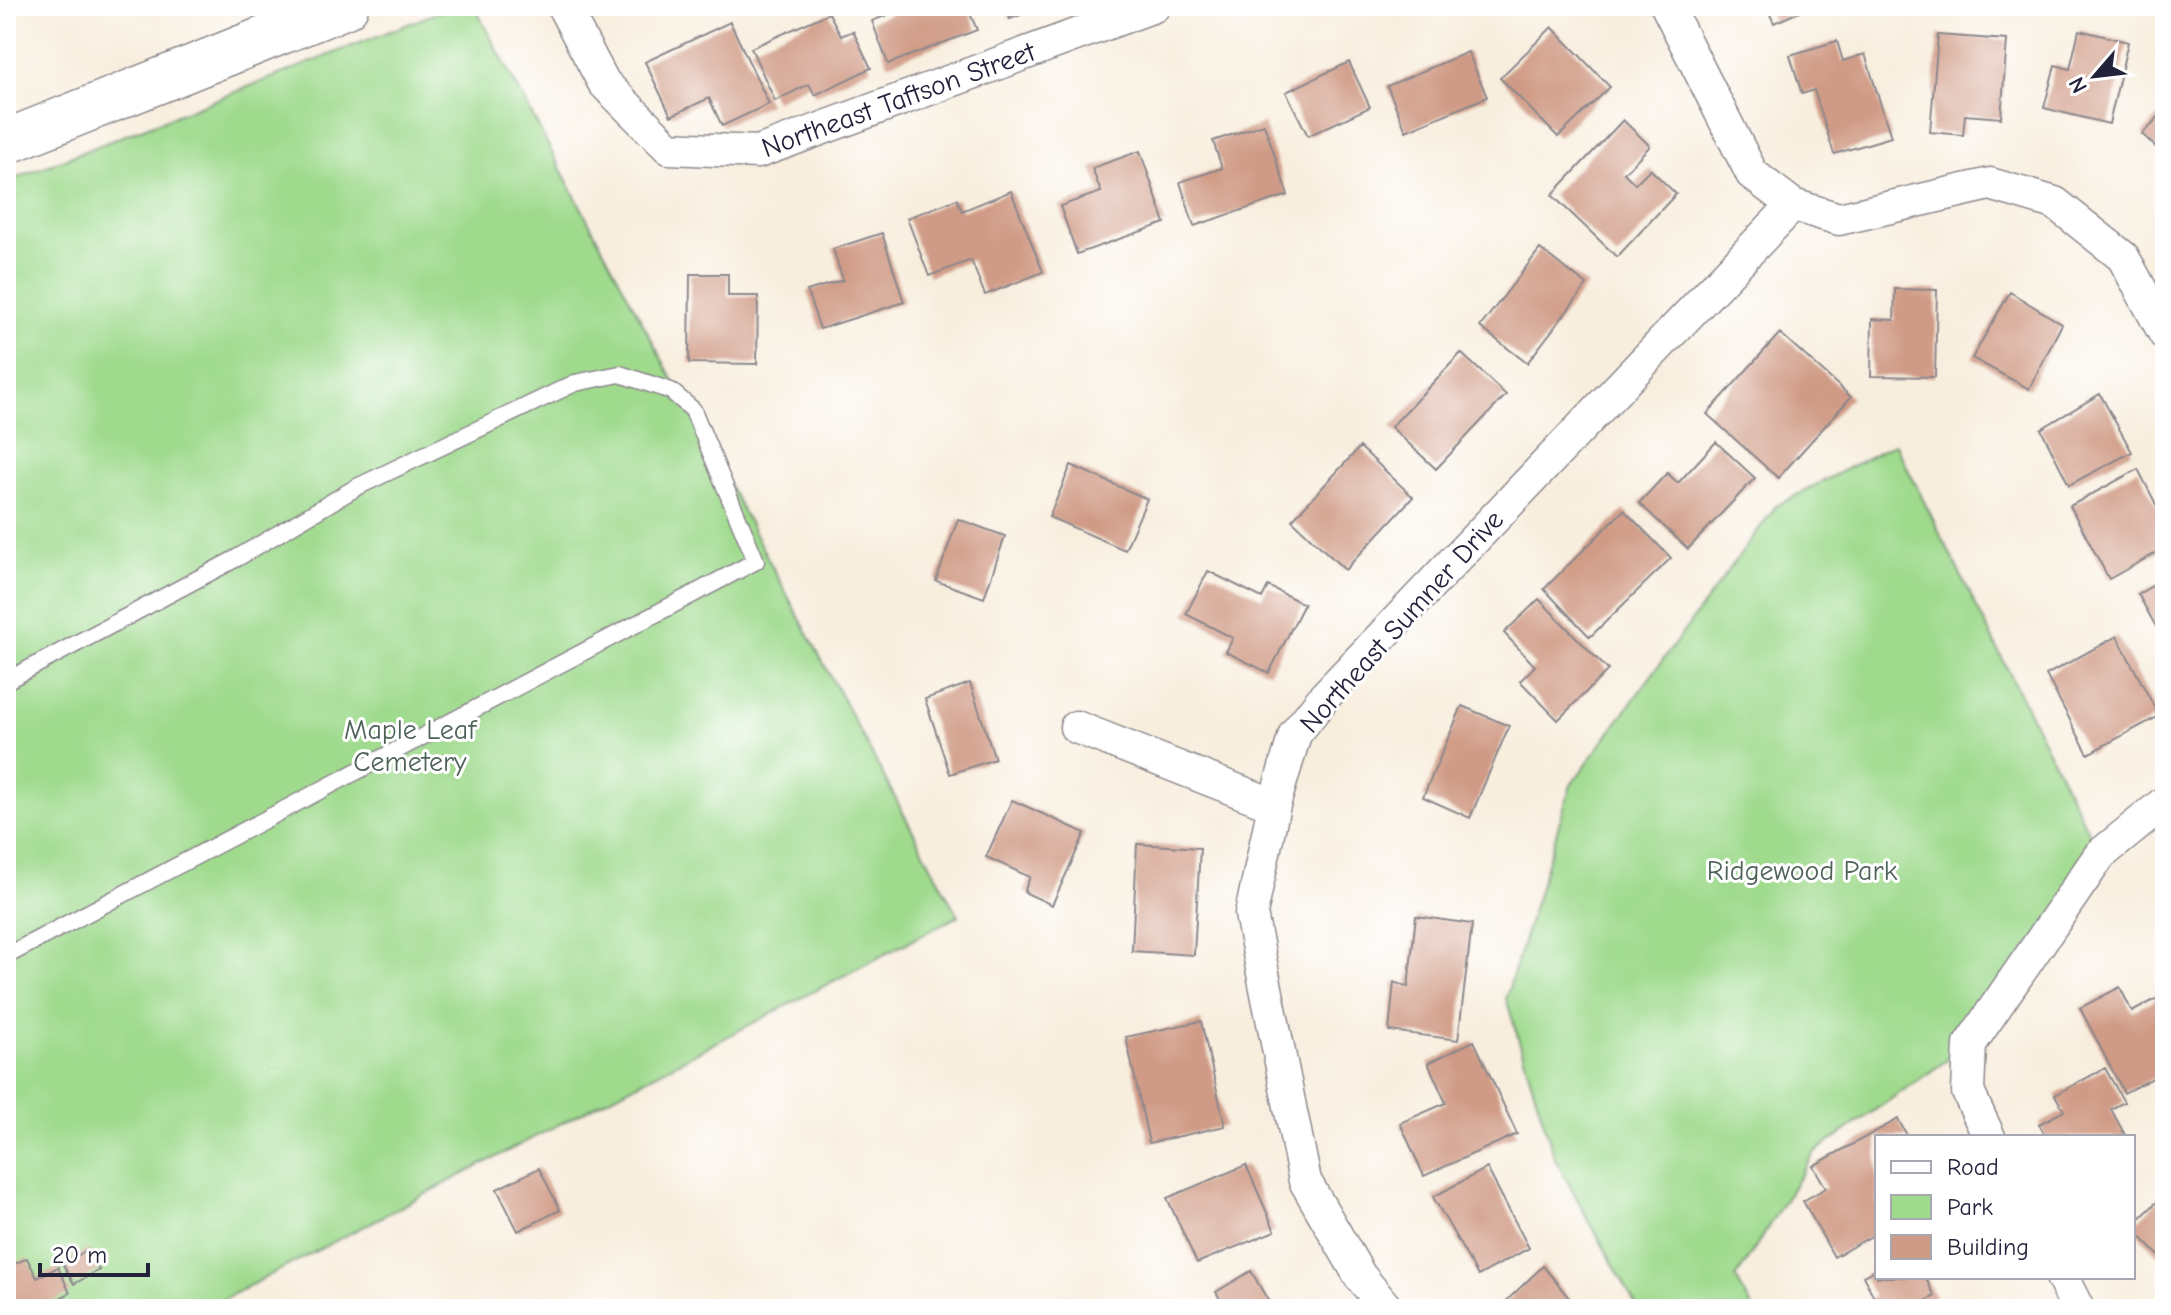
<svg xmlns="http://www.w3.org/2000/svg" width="2171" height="1315" viewBox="0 0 2171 1315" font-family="'Comic Neue',sans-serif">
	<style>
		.green { fill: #9fda8d; stroke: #607e64; stroke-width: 2 }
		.building { fill: #d09b86 }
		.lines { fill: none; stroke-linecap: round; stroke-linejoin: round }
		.lane-casing { stroke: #8d888c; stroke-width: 19 }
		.street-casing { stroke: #8d888c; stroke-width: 35 }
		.secondary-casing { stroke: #8d888c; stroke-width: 47 }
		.lane { stroke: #fff; stroke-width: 16 }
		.street { stroke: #fff; stroke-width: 32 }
		.secondary { stroke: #fff; stroke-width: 44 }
		.labels { text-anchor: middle; stroke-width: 6; stroke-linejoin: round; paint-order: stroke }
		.street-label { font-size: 28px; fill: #22223b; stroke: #fff }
		.park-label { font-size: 28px; fill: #4e6258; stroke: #fff }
	</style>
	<rect width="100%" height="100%" fill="#fff"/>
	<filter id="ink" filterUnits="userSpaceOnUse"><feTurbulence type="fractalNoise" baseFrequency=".0125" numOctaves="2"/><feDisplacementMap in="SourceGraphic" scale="16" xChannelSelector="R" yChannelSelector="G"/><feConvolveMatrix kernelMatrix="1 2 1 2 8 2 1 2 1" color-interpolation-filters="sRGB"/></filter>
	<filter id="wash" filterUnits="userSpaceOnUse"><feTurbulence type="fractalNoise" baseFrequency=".006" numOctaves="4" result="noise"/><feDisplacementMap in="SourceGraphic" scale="32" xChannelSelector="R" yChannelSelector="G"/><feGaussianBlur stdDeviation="1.8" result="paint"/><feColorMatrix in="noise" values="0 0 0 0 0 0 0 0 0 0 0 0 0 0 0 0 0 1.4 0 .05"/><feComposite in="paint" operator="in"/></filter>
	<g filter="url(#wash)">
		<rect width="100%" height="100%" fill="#f8eede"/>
		<path class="green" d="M 454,6 L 474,6 L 958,916 L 205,1309 L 6,1309 L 6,182 Z
			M 1895,443 L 2100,855 L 1970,1044 L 1815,1152 L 1736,1278 L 1753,1309 L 1638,1309 L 1555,1159 L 1506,998 L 1571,785 L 1776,506 Z"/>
		<g id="blocks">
			<path class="building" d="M 910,6 L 967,6 L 977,30 L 888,64 L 872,21 Z
				M 1005,6 L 1043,6 L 1010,19 Z
				M 1766,6 L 1813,6 L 1774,23 Z
				M 829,13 L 841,36 L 853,31 L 871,68 L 815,95 L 809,84 L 775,101 L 751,48 Z
				M 730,22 L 769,104 L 722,126 L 709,98 L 671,116 L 645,62 Z
				M 1552,27 L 1610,87 L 1558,137 L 1500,78 Z
				M 2079,30 L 2128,42 L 2109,124 L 2044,108 L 2055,65 L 2070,69 Z
				M 1938,35 L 2007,40 L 2001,118 L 1965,115 L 1963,135 L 1930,132 Z
				M 1837,41 L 1843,61 L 1865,54 L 1891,137 L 1834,154 L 1814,90 L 1802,94 L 1790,55 Z
				M 1468,52 L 1487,97 L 1406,131 L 1387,86 Z
				M 1349,62 L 1370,107 L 1308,136 L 1286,92 Z
				M 2165,110 L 2165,156 L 2142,134 Z
				M 1623,120 L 1650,146 L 1624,173 L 1635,184 L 1650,169 L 1676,194 L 1617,257 L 1552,195 Z
				M 1264,124 L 1288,195 L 1194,226 L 1180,182 L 1222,168 L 1213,141 Z
				M 1140,151 L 1165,223 L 1077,254 L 1060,206 L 1101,192 L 1092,168 Z
				M 1011,191 L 1043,272 L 985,295 L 971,260 L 929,276 L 907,218 L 957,199 L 962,211 Z
				M 882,233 L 904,302 L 820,329 L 807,291 L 843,280 L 833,249 Z
				M 1540,249 L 1587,285 L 1527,363 L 1480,327 Z
				M 690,274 L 728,274 L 728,296 L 758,296 L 757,364 L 689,363 Z
				M 1895,289 L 1937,290 L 1935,377 L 1871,376 L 1872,319 L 1894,320 Z
				M 2010,292 L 2062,324 L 2029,389 L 1972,358 Z
				M 1780,333 L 1851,397 L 1778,478 L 1707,414 Z
				M 1461,353 L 1506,395 L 1436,469 L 1391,427 Z
				M 2100,394 L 2132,452 L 2069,485 L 2041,429 Z
				M 1716,442 L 1755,478 L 1688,549 L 1639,503 L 1667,473 L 1678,483 Z
				M 1360,447 L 1413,497 L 1345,570 L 1292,520 Z
				M 1071,465 L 1147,499 L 1125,550 L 1049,517 Z
				M 2138,469 L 2165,522 L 2165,548 L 2109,579 L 2070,506 Z
				M 1624,510 L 1671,558 L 1590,637 L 1544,589 Z
				M 958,519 L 1005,536 L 984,598 L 936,581 Z
				M 1208,571 L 1262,598 L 1268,586 L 1304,604 L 1269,673 L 1226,652 L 1233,638 L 1186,614 Z
				M 2165,579 L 2165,643 L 2138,594 Z
				M 1539,599 L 1608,670 L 1558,720 L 1520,681 L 1535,666 L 1504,633 Z
				M 2117,636 L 2159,716 L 2088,754 L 2046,675 Z
				M 970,683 L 995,759 L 950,774 L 925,699 Z
				M 1462,706 L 1509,726 L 1470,818 L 1423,797 Z
				M 1012,800 L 1085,833 L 1052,905 L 1024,892 L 1030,877 L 986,857 Z
				M 1137,844 L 1200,848 L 1194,955 L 1132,951 Z
				M 1416,916 L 1472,924 L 1458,1040 L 1389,1031 L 1394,982 L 1408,987 Z
				M 2120,987 L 2132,1012 L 2165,994 L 2165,1072 L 2124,1093 L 2080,1008 Z
				M 1201,1021 L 1225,1126 L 1149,1143 L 1126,1037 Z
				M 1474,1041 L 1517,1134 L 1424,1176 L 1400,1123 L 1446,1103 L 1428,1063 Z
				M 2105,1068 L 2124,1102 L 2111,1109 L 2126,1137 L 2046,1137 L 2039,1124 L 2064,1111 L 2055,1095 Z
				M 1898,1119 L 1908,1137 L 1877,1137 L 1877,1233 L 1834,1257 L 1803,1201 L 1826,1188 L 1813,1166 Z
				M 1246,1165 L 1275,1231 L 1197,1263 L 1167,1198 Z
				M 539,1168 L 560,1210 L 518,1231 L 497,1189 Z
				M 1487,1168 L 1529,1248 L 1478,1276 L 1433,1197 Z
				M 2165,1194 L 2165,1254 L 2161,1258 L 2133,1229 L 2133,1225 Z
				M 88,1250 L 99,1270 L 74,1284 L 62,1263 Z
				M 27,1258 L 37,1278 L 58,1267 L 70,1293 L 52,1302 L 56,1309 L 9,1309 L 6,1303 L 6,1268 Z
				M 1543,1266 L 1578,1309 L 1507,1309 L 1503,1304 Z
				M 1877,1269 L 1877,1277 L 1925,1277 L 1935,1296 L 1911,1309 L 1851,1309 L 1874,1297 L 1863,1276 Z
				M 1251,1271 L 1273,1309 L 1226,1309 L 1216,1292 Z"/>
		</g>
	</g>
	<g filter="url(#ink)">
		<use href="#blocks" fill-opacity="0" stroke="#8d888c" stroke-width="2"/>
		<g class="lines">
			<g class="lane-casing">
				<path id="lane" d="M 6,681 L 237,558 L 357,487 L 575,383 L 620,374 L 671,391 L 693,410 L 756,561 L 6,956"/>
			</g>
			<g class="street-casing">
				<path id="street" d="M 563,6 L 604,83 L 669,148 L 758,152 L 1154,6
					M 1667,6 L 1752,174 L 1793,205 L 1839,219 L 1990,184 L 2055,203 L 2123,257 L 2165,334
					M 1076,727 L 1274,805
					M 1989,1137 L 1968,1092 L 1970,1044 L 2100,855 L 2165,802
					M 2062,1277 L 2078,1309
					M 1387,1309 L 1360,1276 L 1305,1181 L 1251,914 L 1274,805 L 1295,734 L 1325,696 L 1793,205"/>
			</g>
			<g class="secondary-casing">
				<path id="secondary" d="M 6,142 L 346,6"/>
			</g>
			<use href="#lane" class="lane"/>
			<use href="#street" class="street"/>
			<use href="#secondary" class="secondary"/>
		</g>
	</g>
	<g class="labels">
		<g class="street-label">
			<text transform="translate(898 99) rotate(-20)" y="10">Northeast Taftson Street</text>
			<text transform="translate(1401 621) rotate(-48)" y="10">Northeast Sumner Drive</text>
		</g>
		<g class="park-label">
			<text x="410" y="739">Maple Leaf<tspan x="410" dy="32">Cemetery</tspan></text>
			<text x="1802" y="880">Ridgewood Park</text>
		</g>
	</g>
	<rect width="2171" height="1315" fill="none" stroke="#fff" stroke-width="32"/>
	<rect x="1875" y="1135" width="260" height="144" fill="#ffffff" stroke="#a7a7b1" stroke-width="2"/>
	<rect x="1891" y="1161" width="40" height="12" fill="#ffffff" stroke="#a7a7b1" stroke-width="2"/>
	<text x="1947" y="1175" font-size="24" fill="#22223b">Road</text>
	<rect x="1891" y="1195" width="40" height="24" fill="#9fda8d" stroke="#a7a7b1" stroke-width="2"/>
	<text x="1947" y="1215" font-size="24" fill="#22223b">Park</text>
	<rect x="1891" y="1235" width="40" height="24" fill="#d09b86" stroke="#a7a7b1" stroke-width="2"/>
	<text x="1947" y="1255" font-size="24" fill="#22223b">Building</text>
	<g transform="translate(2095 76) rotate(242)" stroke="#ffffff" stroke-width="6" paint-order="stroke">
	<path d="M0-6L14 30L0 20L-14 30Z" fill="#22223b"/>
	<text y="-12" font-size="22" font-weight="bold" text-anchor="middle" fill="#22223b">N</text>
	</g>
	<path d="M40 1263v12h108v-12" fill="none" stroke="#22223b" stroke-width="4"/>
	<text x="52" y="1263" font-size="24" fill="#22223b" stroke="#ffffff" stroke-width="6" paint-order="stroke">20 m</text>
</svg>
